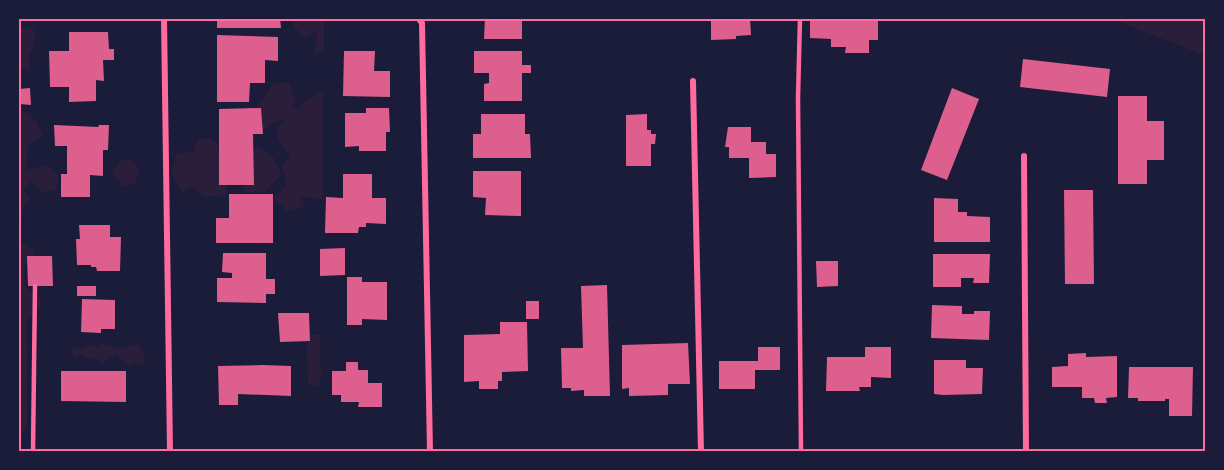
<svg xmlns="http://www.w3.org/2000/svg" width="1224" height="470" viewBox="0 0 1224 470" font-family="'Open Sans',sans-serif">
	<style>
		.green { fill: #2a1e3b }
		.building { fill: #dd5f8e }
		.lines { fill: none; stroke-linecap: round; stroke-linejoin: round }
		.service { stroke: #ff6b9d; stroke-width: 4.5 }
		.minor { stroke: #ff6b9d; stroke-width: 6 }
		.neatline { fill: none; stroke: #ff6b9d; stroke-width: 2 }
	</style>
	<rect width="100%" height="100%" fill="#1b1b3a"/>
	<path class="green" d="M 294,18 L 324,18 L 324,53 L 314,53 L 317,32 L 304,37 L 294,27 Z
		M 1110,18 L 1206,18 L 1206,56 Z
		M 32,27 L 36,35 L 32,50 L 29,53 L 30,69 L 20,69 L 18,41 L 22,28 Z
		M 289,82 L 296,100 L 292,107 L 298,110 L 303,102 L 323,90 L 323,199 L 300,197 L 306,207 L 287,211 L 273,197 L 286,186 L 282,167 L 291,156 L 279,141 L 276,130 L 284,120 L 273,123 L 261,132 L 254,110 L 272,85 Z
		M 18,112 C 33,111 38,124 43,135 L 28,145 L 27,170 L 41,166 L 53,169 L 59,178 L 55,190 L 41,193 L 32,181 L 23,189 L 31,201 L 23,205 L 21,242 L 34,250 L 32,260 L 24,264 L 25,287 L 40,297 L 41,308 L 33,313 L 27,321 L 27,424 L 22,432 L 18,429 Z
		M 198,138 L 213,139 C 228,158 230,171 226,195 L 206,197 L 192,187 L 182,193 L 171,173 L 177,153 L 193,152 Z
		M 258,147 L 273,157 L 282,174 L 265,192 L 245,192 L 235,169 L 239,155 Z
		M 122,159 L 132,160 L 140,170 L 135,184 L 122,186 L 112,173 Z
		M 310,335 L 320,335 L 321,380 L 317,386 L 308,385 L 307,348 Z
		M 90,344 L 98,348 L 102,344 L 117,348 L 139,345 L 145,357 L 143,366 L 134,362 L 127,366 L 116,355 L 107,359 L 103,363 L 96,358 L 90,360 L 83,355 L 75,357 L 70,349 L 83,348 Z"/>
	<path class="building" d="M 217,18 L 280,18 L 281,28 L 217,28 Z
		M 485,18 L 522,18 L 522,39 L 484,39 Z
		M 711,18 L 750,18 L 751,35 L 736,36 L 736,39 L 711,40 Z
		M 810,18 L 878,18 L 878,40 L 869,40 L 869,53 L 845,53 L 846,47 L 831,47 L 831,39 L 810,38 Z
		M 69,32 L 108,32 L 109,49 L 114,49 L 114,60 L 103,60 L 104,81 L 96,80 L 96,101 L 69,102 L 69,87 L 50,87 L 49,51 L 69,51 Z
		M 217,35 L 278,37 L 278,61 L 265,60 L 265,83 L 250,83 L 249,102 L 217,102 Z
		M 344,51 L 375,51 L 374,71 L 390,71 L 390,97 L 343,96 Z
		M 474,51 L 522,51 L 522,65 L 531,65 L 531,73 L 522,73 L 522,101 L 484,101 L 484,84 L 489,83 L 489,73 L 474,73 Z
		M 1023,59 L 1110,69 L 1107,97 L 1020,87 Z
		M 30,88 L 31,105 L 20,104 L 19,89 Z
		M 952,88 L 979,99 L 947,180 L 921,170 Z
		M 1118,96 L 1147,96 L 1147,121 L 1164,121 L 1164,160 L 1147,160 L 1147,184 L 1118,184 Z
		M 261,108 L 263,134 L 253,134 L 254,185 L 219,185 L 219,109 Z
		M 366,108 L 389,108 L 390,132 L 386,132 L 386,151 L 359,151 L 359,146 L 345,147 L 345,113 L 366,113 Z
		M 481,114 L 525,114 L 525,134 L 530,134 L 531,158 L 473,158 L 473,134 L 481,134 Z
		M 647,114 L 647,130 L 651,130 L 651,134 L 656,134 L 655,144 L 651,144 L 651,166 L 626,166 L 626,115 Z
		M 54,125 L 98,127 L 99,125 L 109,125 L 108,150 L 103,150 L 103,176 L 90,175 L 90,197 L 61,197 L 61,174 L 67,174 L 67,146 L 55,146 Z
		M 728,127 L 751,127 L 751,142 L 766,142 L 766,154 L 776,154 L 776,177 L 749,178 L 749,158 L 729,158 L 729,147 L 725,147 Z
		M 473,171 L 521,171 L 521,216 L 485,215 L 486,198 L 473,197 Z
		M 343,174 L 372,174 L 372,198 L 386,198 L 386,224 L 366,223 L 366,227 L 359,227 L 358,233 L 325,233 L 326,197 L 343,198 Z
		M 1064,190 L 1093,190 L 1094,284 L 1065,284 Z
		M 229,194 L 273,194 L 273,243 L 216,243 L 216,218 L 229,218 Z
		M 934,198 L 958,199 L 958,212 L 967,212 L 967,216 L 990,217 L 990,242 L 934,242 Z
		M 79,225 L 110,225 L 110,237 L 121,237 L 120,271 L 97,271 L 96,267 L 91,267 L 91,265 L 77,265 L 76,239 L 80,239 Z
		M 345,248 L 345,275 L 320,276 L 320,249 Z
		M 223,253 L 266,253 L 266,279 L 275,279 L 275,294 L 266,294 L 266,303 L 217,302 L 217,278 L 232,278 L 232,273 L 222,272 Z
		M 933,254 L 990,254 L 989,283 L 973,283 L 974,278 L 961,278 L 961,287 L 933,287 Z
		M 27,256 L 52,256 L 53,286 L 28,286 Z
		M 816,261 L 838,261 L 838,286 L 817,287 Z
		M 347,277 L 362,277 L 362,282 L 387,282 L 387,320 L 362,319 L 362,325 L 347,325 Z
		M 607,285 L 610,396 L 584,396 L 584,390 L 571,391 L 571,388 L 562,388 L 561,348 L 583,348 L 581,286 Z
		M 77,286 L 96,286 L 96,296 L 77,296 Z
		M 82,299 L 115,300 L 115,329 L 101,329 L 101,333 L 81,332 Z
		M 526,301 L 539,301 L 539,319 L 526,319 Z
		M 932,305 L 962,306 L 962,314 L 974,314 L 974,311 L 990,311 L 989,340 L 931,338 Z
		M 278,313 L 309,313 L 310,341 L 280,342 Z
		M 500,322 L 527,322 L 528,371 L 502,372 L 502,381 L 498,381 L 498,389 L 479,389 L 479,381 L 464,382 L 464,335 L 500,334 Z
		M 688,343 L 690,384 L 668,384 L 668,395 L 629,396 L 629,388 L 622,389 L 622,345 Z
		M 758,347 L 780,347 L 780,370 L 755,370 L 755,389 L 719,389 L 719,361 L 758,361 Z
		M 865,347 L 891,347 L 891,378 L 871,377 L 871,387 L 859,387 L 860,391 L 826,391 L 827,357 L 865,357 Z
		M 1086,353 L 1086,357 L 1117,356 L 1117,397 L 1106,398 L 1107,403 L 1095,403 L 1094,398 L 1082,398 L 1082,387 L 1052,387 L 1052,367 L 1068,366 L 1068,354 Z
		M 934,360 L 966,360 L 966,368 L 983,368 L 982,394 L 943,395 L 934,394 Z
		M 346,362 L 358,362 L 358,370 L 368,370 L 368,383 L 382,383 L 382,407 L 358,407 L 359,402 L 341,402 L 341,395 L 332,395 L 332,371 L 346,371 Z
		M 263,365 L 291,366 L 291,396 L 238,394 L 238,405 L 219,405 L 218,366 Z
		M 1129,367 L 1193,367 L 1192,416 L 1169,416 L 1169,399 L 1165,399 L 1165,401 L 1138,401 L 1138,398 L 1128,398 Z
		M 61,371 L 126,371 L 126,402 L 61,401 Z"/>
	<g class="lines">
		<path class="service" d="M 800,18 L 798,98 L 801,452
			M 33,452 L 35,286"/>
		<path class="minor" d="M 164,18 L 170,452
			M 418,18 L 422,23 L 430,452
			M 693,81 L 701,452
			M 1024,156 L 1026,452"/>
	</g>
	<rect width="1224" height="470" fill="none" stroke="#1b1b3a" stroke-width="39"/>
	<rect x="20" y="20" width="1184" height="430" class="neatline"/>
</svg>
